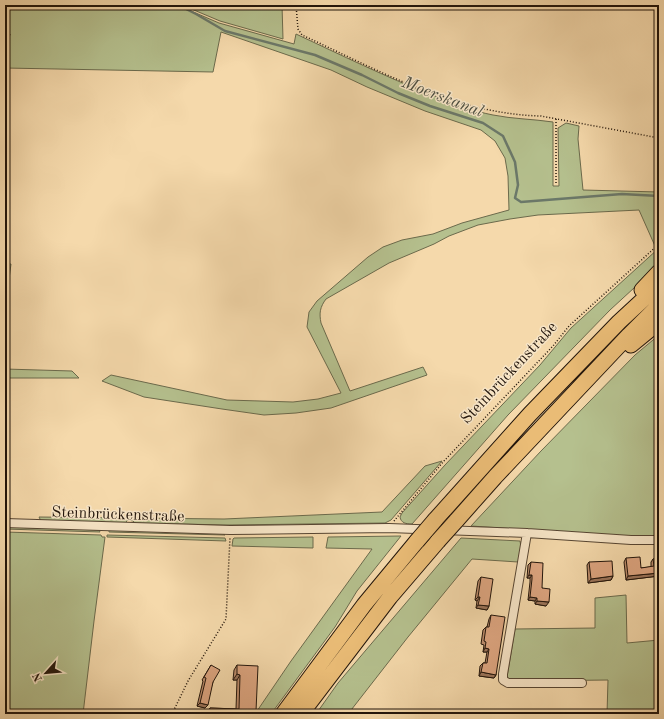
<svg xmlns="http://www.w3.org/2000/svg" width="664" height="719" viewBox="0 0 664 719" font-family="'Old Standard TT',serif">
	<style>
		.green { fill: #b5c08e; stroke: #6b6a4c }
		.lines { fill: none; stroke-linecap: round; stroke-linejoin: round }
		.stream { stroke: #6b7869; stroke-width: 2.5 }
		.street-casing { stroke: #564532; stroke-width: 10 }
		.highway-casing { stroke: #21140a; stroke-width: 17 }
		.path { stroke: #21140a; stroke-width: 1.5; stroke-dasharray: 1 2; stroke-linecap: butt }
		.street { stroke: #f8e6c8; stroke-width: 8 }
		.highway { stroke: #eabc76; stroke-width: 15 }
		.highway-bridge-casing { stroke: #21140a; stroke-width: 17; stroke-linecap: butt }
		.highway-bridge { stroke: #eabc76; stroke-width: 15 }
		.wall { fill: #be8e6e; stroke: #21140a }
		.shaded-wall { fill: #9b745a; stroke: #21140a }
		.building { fill: #dda580; stroke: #21140a }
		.labels { text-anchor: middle; stroke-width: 3; stroke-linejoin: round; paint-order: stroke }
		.street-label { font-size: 16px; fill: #21140a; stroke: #f8e6c8 }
		.water-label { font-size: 17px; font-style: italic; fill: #4c4e41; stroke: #f8e6c8 }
	</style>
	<rect width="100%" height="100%" fill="#f5d9ab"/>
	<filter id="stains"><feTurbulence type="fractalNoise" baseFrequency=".005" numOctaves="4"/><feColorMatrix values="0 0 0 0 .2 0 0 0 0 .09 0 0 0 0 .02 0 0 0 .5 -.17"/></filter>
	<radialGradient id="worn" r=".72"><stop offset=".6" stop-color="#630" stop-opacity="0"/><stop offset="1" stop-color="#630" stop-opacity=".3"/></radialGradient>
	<path class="green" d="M 5,5 L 177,5 L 219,23 L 294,44 L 296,34 C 341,55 386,77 432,95 C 452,103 472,111 493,115 C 513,119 533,119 553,122 L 553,186 L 559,186 L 558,128 L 566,123 L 579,126 L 578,139 L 583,190 L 659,192 L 659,241 L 655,246 L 639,210 L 538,215 L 510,219 L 478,225 L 449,236 L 434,244 L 389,263 L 326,299 C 320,307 319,313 321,323 L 350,391 L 423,367 L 427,375 L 331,408 L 296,413 L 264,415 L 222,409 L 144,397 L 102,381 L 111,375 L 227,400 L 293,402 L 318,399 L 341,393 L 307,327 L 309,312 L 317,301 L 368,257 L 383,247 L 402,240 L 433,234 L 462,223 L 509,210 L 508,176 L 505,158 L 495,141 L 481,130 L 425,111 L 367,87 L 331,70 L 221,32 L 213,72 L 5,68 Z
		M 182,5 L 282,5 L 283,39 L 220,21 Z
		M 659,248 L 659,265 L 610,310 L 508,415 L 412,524 C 406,524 401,523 400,517 L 402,513 L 445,465 L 540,365 L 571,328 Z
		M 5,264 L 11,264 L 5,310 Z
		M 659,335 L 659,536 L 627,536 L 471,526 L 541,451 L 635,355 Z
		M 5,369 L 72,371 L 79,378 L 5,378 Z
		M 442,461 L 391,520 L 385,523 L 227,525 L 135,523 L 133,521 L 128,520 L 125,523 L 41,521 L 39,517 L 224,519 L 382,512 L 425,466 Z
		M 5,527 L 99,530 L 100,532 L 5,529 Z
		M 109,530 L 222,533 L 225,535 L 109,532 Z
		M 5,532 L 101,535 L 102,537 L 105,537 L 94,621 L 83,714 L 5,714 Z
		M 107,535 L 225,538 L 226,541 L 107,537 Z
		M 401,536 L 357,591 L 335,627 L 271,714 L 255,714 L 291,661 L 372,549 L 326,548 L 328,537 Z
		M 313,537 L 313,548 L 232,546 L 233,539 L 234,538 Z
		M 461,538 L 520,541 L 521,547 L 518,565 L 518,562 L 472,559 L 408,637 L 348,714 L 316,714 L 338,683 Z
		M 626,595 L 627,643 L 659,640 L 659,714 L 607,714 L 608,680 L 519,681 C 514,680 510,681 507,677 L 515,629 L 595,628 L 595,598 Z"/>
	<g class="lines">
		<path class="stream" d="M 178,5 L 196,14 L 225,31 L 315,55 L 362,75 L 398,93 L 430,106 L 483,123 L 503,136 L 515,162 L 518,185 L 515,198 L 521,202 L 622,194 L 659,196"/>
		<g class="street-casing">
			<path id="street" d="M 5,523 L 230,530 L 389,528 L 527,533 L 631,540 L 659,540
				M 527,533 L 503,674 L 503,680 L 508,683 L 582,683"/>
		</g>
		<g class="highway-casing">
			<path id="highway" d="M 642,290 L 659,272
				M 631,345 L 659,322
				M 435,520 L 530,414 L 619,322 L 659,285
				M 456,521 L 495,477 L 629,335 L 659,305
				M 283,714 L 364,605 L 417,541
				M 301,714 L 390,597 L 438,541"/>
		</g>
		<path class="path" d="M 296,5 L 298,29 L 302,35 C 378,70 455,114 541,116 L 659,138
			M 556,119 L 556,184
			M 394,521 L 443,462 L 553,346 L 569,326 L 659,244
			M 172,714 L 188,681 L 226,619 L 230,538"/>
		<use href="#street" class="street"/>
		<use href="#highway" class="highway"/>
		<g class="highway-bridge-casing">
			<path id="highway-bridge" d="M 417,541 L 435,520
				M 438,541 L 456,521"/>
		</g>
		<use href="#highway-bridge" class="highway-bridge"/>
	</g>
	<path class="wall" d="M 626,558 L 641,568 L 651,567 L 651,562 L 653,559 L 659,558 L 659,576 L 626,580 L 624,562 Z
		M 531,562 L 542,588 L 546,606 L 535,604 L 535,601 L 528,600 L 530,582 L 530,578 L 527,578 L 528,565 Z
		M 589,562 L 613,576 L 611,580 L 588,583 L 587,565 Z
		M 481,577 L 489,606 L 487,610 L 476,608 L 477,601 L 475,600 L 478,581 Z
		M 491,615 L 496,675 L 494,678 L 479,676 L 480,666 L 483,663 L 485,663 L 487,652 L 483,652 L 484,645 L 481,644 L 483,630 L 486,627 L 487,627 L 489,619 Z
		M 211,665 L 213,682 L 205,708 L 197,706 L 203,681 L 202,680 Z
		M 237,665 L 256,711 L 254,714 L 206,714 L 206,713 L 210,708 L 236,709 L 237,680 L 233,680 L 234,670 Z"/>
	<path class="shaded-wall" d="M 5,42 L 8,42 L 6,46 L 5,46 Z
		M 659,573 L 659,576 L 626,580 L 628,576 Z
		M 529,575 L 532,575 L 530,578 L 527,578 Z
		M 613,576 L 611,580 L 588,583 L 591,579 Z
		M 478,597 L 480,597 L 477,601 L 475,600 Z
		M 530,597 L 537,598 L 535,601 L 528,600 Z
		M 537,601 L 549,602 L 546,606 L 535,604 Z
		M 478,605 L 489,606 L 487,610 L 476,608 Z
		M 485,648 L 489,649 L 487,652 L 483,652 Z
		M 481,672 L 496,675 L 494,678 L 479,676 Z
		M 237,674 L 240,675 L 237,680 L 233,680 Z
		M 200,703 L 208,705 L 205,708 L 197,706 Z
		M 240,711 L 256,711 L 254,714 L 238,714 Z"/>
	<path class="building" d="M 5,32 L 10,34 L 8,42 L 5,42 Z
		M 640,557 L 641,568 L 654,566 L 653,559 L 659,558 L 659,573 L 628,576 L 626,558 Z
		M 612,561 L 613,576 L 591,579 L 589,562 Z
		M 531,562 L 543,563 L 542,588 L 550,589 L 549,602 L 537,601 L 537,598 L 530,597 L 532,579 L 532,575 L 529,575 Z
		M 481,577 L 493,579 L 489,606 L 478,605 L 480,597 L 478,597 Z
		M 491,615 L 505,617 L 496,675 L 481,672 L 483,663 L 487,663 L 489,649 L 485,648 L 486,642 L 484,641 L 486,627 L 489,627 Z
		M 211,665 L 220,670 L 213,682 L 208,705 L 200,703 L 206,678 L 204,677 Z
		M 237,665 L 258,666 L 256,711 L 240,711 L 240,714 L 210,714 L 210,708 L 239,709 L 240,675 L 237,674 Z"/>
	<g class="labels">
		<g class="street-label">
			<text transform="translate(508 372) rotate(-47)" y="6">Steinbrückenstraße</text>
			<text transform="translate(118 513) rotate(2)" y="6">Steinbrückenstraße</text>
		</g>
		<g class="water-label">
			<text transform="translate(443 96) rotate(21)" y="6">Moerskanal</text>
		</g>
	</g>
	<rect width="664" height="719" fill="none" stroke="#f5d9ab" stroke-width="20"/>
	<rect x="6" y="6" width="652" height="707" fill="none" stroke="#21140a" stroke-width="2"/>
	<rect x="10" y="10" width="644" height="699" fill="none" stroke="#21140a"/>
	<g transform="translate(46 673) rotate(243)" stroke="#f8e6c8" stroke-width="3" paint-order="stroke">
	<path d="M0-3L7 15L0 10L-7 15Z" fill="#21140a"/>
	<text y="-6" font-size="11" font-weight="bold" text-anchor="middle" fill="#21140a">N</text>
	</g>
	<rect width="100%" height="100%" filter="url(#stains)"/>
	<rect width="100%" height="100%" fill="url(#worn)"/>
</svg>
